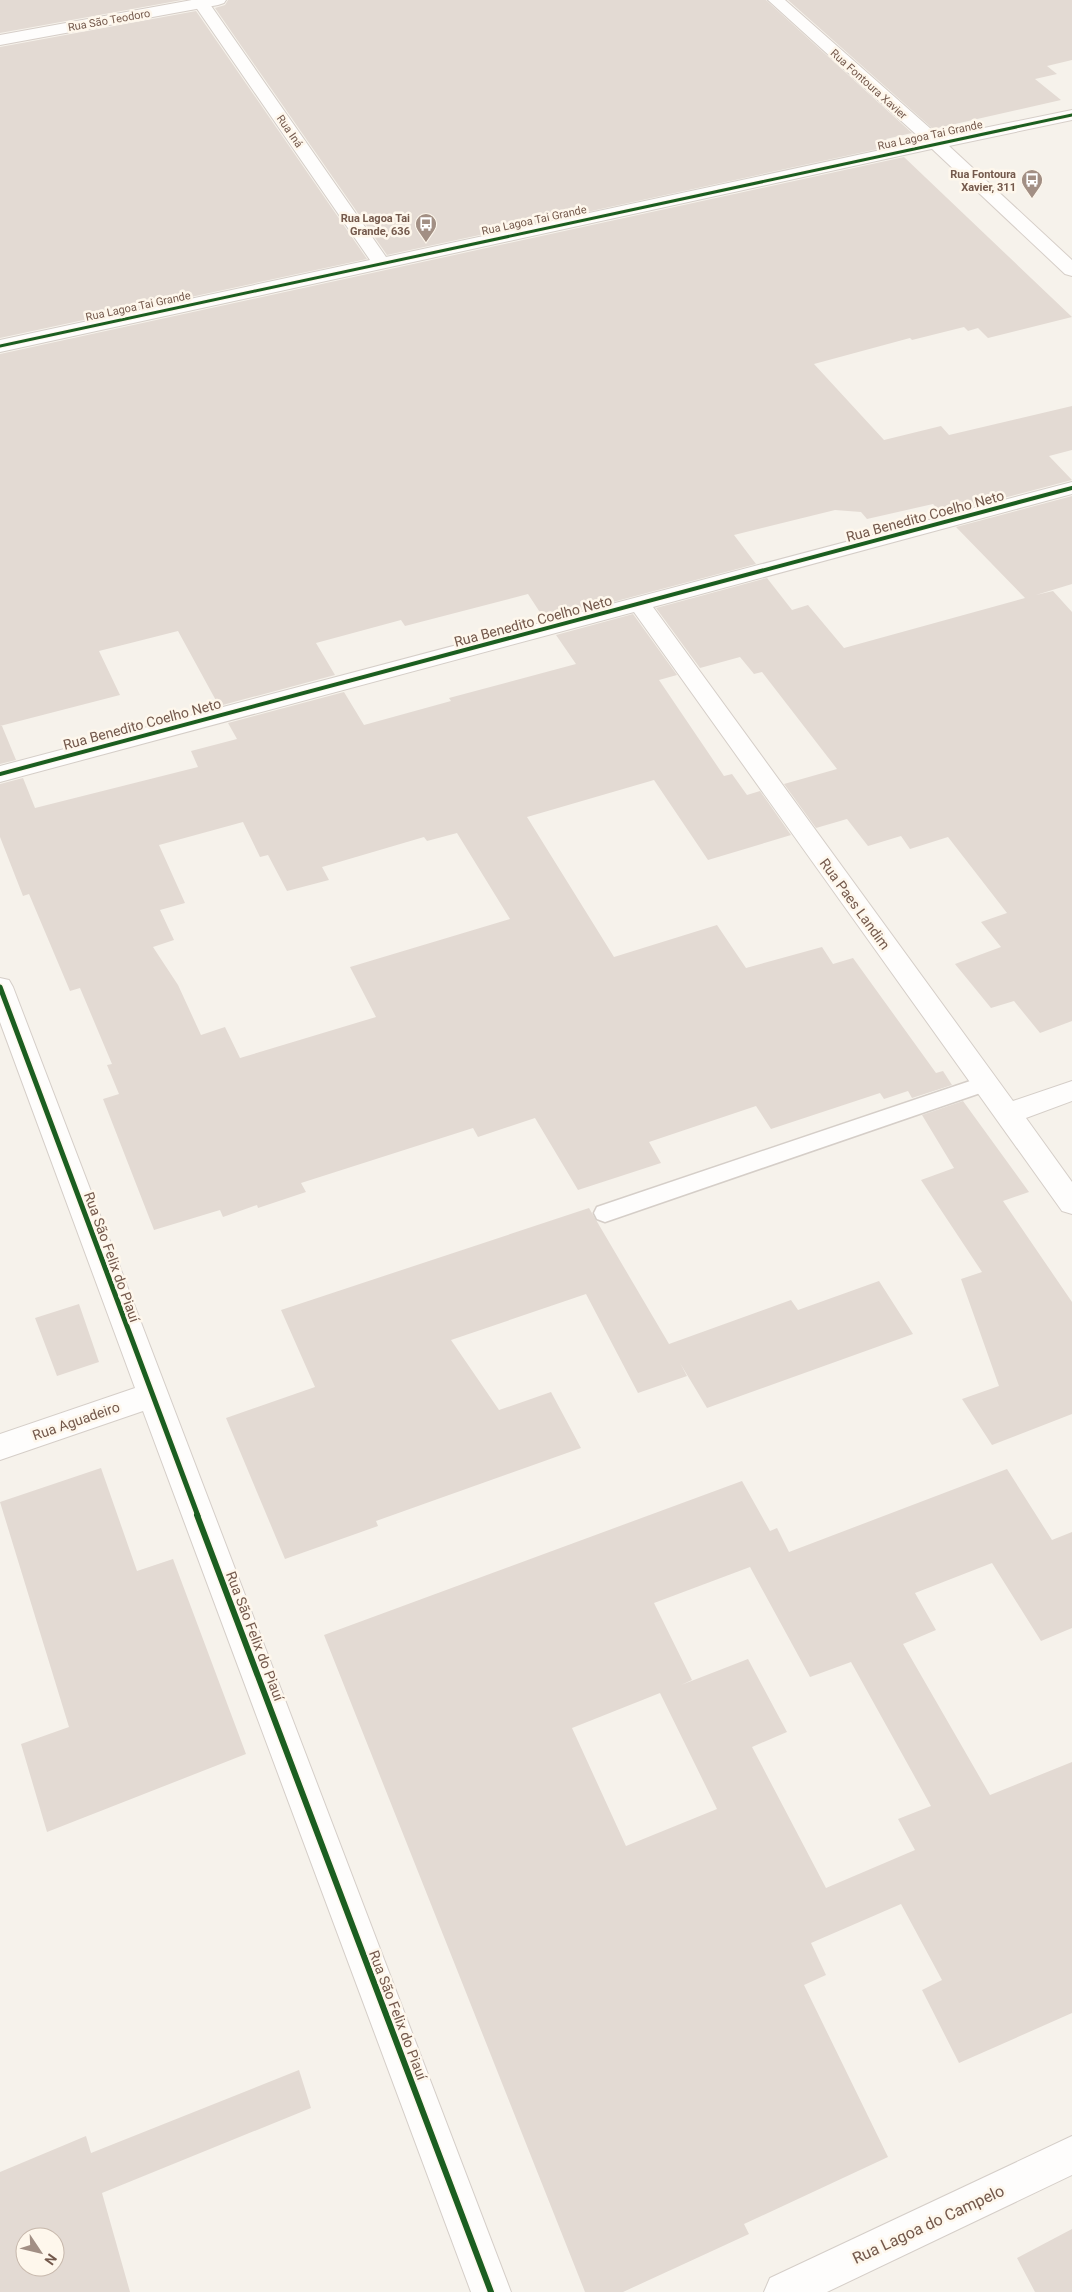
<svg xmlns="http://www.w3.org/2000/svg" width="1072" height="2292" viewBox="0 0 1072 2292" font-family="Roboto,sans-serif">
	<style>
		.building { fill: #e3dad3; fill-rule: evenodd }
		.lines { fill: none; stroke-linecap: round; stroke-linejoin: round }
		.lane-casing { stroke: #d5cec8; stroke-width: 3 }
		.street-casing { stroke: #d5cec8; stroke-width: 2 }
		.secondary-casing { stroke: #d6cec8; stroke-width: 2 }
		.lane { fill: #fefdfc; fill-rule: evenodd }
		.street { fill: #fefdfc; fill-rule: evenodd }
		.secondary { fill: #fefdfc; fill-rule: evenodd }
		.cycleway-far3-casing { stroke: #fef7ec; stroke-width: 5 }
		.cycleway-far2-casing { stroke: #fef7ec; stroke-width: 6 }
		.cycleway-far1-casing { stroke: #fef7ec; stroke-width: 8 }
		.cycleway-casing { stroke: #fef7ec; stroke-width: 9 }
		.cycleway-far3 { stroke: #1b5e20; stroke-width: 3 }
		.cycleway-far2 { stroke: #1b5e20; stroke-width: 4 }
		.cycleway-far1 { stroke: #1b5e20; stroke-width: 5 }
		.cycleway { stroke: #1b5e20; stroke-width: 6 }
		.labels { text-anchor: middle; stroke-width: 5; stroke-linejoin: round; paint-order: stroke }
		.far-street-label { font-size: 11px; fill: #74594c; stroke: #fef7ec }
		.far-poi-label { font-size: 11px; font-weight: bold; fill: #74594c; stroke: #fef7ec; text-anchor: end }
		.street-label { font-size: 14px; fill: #74594c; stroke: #fef7ec }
		.near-street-label { font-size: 16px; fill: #74594c; stroke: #fef7ec }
	</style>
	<rect width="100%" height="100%" fill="#f6f2eb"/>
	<path class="building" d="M 0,0 L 182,0 L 0,33 Z
		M 228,0 L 766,0 L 912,133 L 886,139 L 892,146 L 387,255 L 215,8 L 225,5 Z
		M 788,0 L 1072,0 L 1072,60 L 1047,66 L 1057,74 L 1035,79 L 1061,100 L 933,129 Z
		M 196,11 L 367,259 L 0,338 L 0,47 Z
		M 904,157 L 1072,317 L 988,338 L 978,328 L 968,331 L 964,327 L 912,340 L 910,338 L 814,364 L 884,440 L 941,426 L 949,435 L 1072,406 L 1072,450 L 1049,456 L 1072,480 L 943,514 L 933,504 L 867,519 L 861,512 L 835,510 L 734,535 L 756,564 L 545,620 L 528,594 L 405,626 L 401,620 L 316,643 L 335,675 L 219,706 L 178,631 L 99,651 L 120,695 L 0,726 L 0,354 Z
		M 1072,496 L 1072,584 L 1036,595 L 1053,591 L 1072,612 L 1072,1021 L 1040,1033 L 1014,1001 L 991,1008 L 955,964 L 1001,947 L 981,922 L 1007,913 L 948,837 L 910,849 L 901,836 L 868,846 L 847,819 L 816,828 L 784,784 L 837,769 L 762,672 L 754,674 L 740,657 L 700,668 L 656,608 L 767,578 L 792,610 L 808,605 L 844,648 L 1025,598 L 956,527 Z
		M 633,614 L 677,675 L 659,680 L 724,776 L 732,774 L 747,795 L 760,791 L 791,835 L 708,860 L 654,780 L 527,817 L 614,957 L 717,925 L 746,968 L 822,947 L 833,964 L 853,958 L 936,1073 L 943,1071 L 952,1085 L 912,1098 L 908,1091 L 884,1099 L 880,1093 L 771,1129 L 756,1106 L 649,1142 L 661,1163 L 578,1190 L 535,1118 L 478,1137 L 473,1128 L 301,1183 L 306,1192 L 258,1208 L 257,1205 L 223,1217 L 220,1210 L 154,1230 L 103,1099 L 119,1094 L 107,1065 L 112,1064 L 80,988 L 70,991 L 29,894 L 23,896 L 0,837 L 0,784 L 23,778 L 35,808 L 198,767 L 191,751 L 237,739 L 228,723 L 344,692 L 364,725 L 451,701 L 449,698 L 576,664 L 556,635 ZM 243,822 L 260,857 L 268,855 L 287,891 L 329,880 L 322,867 L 424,837 L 427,841 L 457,833 L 510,919 L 350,967 L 376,1017 L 240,1058 L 225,1027 L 201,1035 L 178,985 L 153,947 L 174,940 L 160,910 L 185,903 L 159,845 Z
		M 0,726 L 2,726 L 16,760 L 0,764 Z
		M 963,1101 L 1029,1192 L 1003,1201 L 1072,1302 L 1072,1414 L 992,1445 L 962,1399 L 999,1386 L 961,1279 L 982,1272 L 921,1180 L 954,1168 L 922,1115 Z
		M 589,1208 L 669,1344 L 791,1300 L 798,1310 L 879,1281 L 913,1334 L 707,1408 L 680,1363 L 687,1376 L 638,1393 L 586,1294 L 451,1340 L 499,1410 L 551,1392 L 581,1448 L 376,1521 L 378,1526 L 285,1559 L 226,1418 L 315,1387 L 281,1310 Z
		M 79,1304 L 99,1362 L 57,1376 L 35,1318 Z
		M 101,1468 L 137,1571 L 173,1559 L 246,1754 L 47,1832 L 21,1744 L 69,1727 L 0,1502 Z
		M 1007,1469 L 1052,1540 L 1072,1532 L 1072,1628 L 1041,1641 L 992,1563 L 915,1593 L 936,1630 L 903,1644 L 990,1795 L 1072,1762 L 1072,2013 L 959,2063 L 922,1990 L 942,1980 L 901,1904 L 811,1943 L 826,1975 L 804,1985 L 888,2157 L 744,2224 L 749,2234 L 623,2292 L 585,2292 L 324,1635 L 742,1481 L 770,1531 L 777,1528 L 789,1552 ZM 750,1567 L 810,1677 L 851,1662 L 931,1806 L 898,1819 L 915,1850 L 826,1888 L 752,1747 L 787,1732 L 748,1659 L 681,1685 L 692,1680 L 654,1603 ZM 660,1693 L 717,1809 L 626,1846 L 572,1728 Z
		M 299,2070 L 311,2108 L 102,2193 L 130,2292 L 0,2292 L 0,2172 L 86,2136 L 91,2153 ZM 25,2237 L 55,2237 L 55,2267 L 25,2267 Z
		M 1072,2229 L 1072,2292 L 1035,2292 L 1017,2258 Z"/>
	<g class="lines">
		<g class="lane-casing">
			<path id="lane" d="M 985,1076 L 992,1079 L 995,1084 L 992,1089 L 605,1222 L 597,1219 L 594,1213 L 597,1207 Z"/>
		</g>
		<g class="street-casing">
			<path id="street" d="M 191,0 L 207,0 L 386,257 L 936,138 L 942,139 L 945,143 L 942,147 L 936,148 L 0,352 L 0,340 L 370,260 Z
				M 1072,482 L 1072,494 L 653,607 L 1013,1101 L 1072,1081 L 1072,1101 L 1026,1118 L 1072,1182 L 1072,1214 L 1062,1211 L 634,612 L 0,782 L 0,766 Z
				M 0,978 L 9,980 L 13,987 L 511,2292 L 471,2292 L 143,1411 L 0,1460 L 0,1434 L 135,1388 L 0,1022 Z
				M 1072,2136 L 1072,2175 L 827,2292 L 764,2292 L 770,2278 Z"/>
		</g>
		<g class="secondary-casing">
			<path id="secondary" d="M 192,0 L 226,0 L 224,3 L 218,5 L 0,45 L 0,35 Z
				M 768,0 L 785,0 L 940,137 L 1072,110 L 1072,120 L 949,146 L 1072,260 L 1072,276 L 1065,274 L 930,147 Z"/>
		</g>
		<use href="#lane" class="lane"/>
		<use href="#street" class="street"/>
		<use href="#secondary" class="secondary"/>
		<g class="cycleway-far3-casing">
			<path id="cycleway-far3" d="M 0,346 L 1072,115"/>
		</g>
		<g class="cycleway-far2-casing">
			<path id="cycleway-far2" d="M 0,774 L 1072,488"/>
		</g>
		<g class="cycleway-far1-casing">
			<path id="cycleway-far1" d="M 0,987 L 198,1516"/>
		</g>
		<g class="cycleway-casing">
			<path id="cycleway" d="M 197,1515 L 491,2292"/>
		</g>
		<use href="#cycleway-far3" class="cycleway-far3"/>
		<use href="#cycleway-far2" class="cycleway-far2"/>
		<use href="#cycleway-far1" class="cycleway-far1"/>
		<use href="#cycleway" class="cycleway"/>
	</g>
	<defs>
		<g id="bus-pin" transform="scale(1.125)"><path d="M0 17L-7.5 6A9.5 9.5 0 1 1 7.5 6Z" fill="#a28f84" stroke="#fef7ec"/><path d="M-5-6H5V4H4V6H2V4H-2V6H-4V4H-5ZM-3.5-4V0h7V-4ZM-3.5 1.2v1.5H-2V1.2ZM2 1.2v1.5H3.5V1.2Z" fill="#fff"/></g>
	</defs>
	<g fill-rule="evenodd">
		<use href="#bus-pin" x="1032" y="180"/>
		<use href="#bus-pin" x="426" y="224"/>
	</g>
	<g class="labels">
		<g class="far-street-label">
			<text transform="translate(109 20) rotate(-10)" y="4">Rua São Teodoro</text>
			<text transform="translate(869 84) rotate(42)" y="4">Rua Fontoura Xavier</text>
			<text transform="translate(290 131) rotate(55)" y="4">Rua Iná</text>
			<text transform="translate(930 135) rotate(-12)" y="4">Rua Lagoa Tai Grande</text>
			<text transform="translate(534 220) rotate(-12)" y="4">Rua Lagoa Tai Grande</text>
			<text transform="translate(138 306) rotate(-12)" y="4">Rua Lagoa Tai Grande</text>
		</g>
		<g class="far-poi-label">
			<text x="1016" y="178">Rua Fontoura<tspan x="1016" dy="13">Xavier, 311</tspan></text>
			<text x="410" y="222">Rua Lagoa Tai<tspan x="410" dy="13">Grande, 636</tspan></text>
		</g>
		<g class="street-label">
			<text transform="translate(925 516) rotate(-15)" y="5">Rua Benedito Coelho Neto</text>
			<text transform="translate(533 621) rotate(-15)" y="5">Rua Benedito Coelho Neto</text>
			<text transform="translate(142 724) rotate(-15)" y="5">Rua Benedito Coelho Neto</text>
			<text transform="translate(855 904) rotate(54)" y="5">Rua Paes Landim</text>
			<text transform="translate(112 1257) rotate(70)" y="5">Rua São Felix do Piauí</text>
			<text transform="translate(76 1421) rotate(-19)" y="5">Rua Aguadeiro</text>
			<text transform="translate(255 1636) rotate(69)" y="5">Rua São Felix do Piauí</text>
			<text transform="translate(398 2015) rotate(69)" y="5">Rua São Felix do Piauí</text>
		</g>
		<g class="near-street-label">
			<text transform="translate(928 2224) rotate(-25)" y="6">Rua Lagoa do Campelo</text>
		</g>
	</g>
	<g transform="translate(40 2252) rotate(125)"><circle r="24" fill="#fef7ec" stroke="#c7b8ac"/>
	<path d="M0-4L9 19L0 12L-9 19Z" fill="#a28f84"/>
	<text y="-8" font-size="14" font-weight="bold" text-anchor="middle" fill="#74594c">N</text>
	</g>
</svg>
